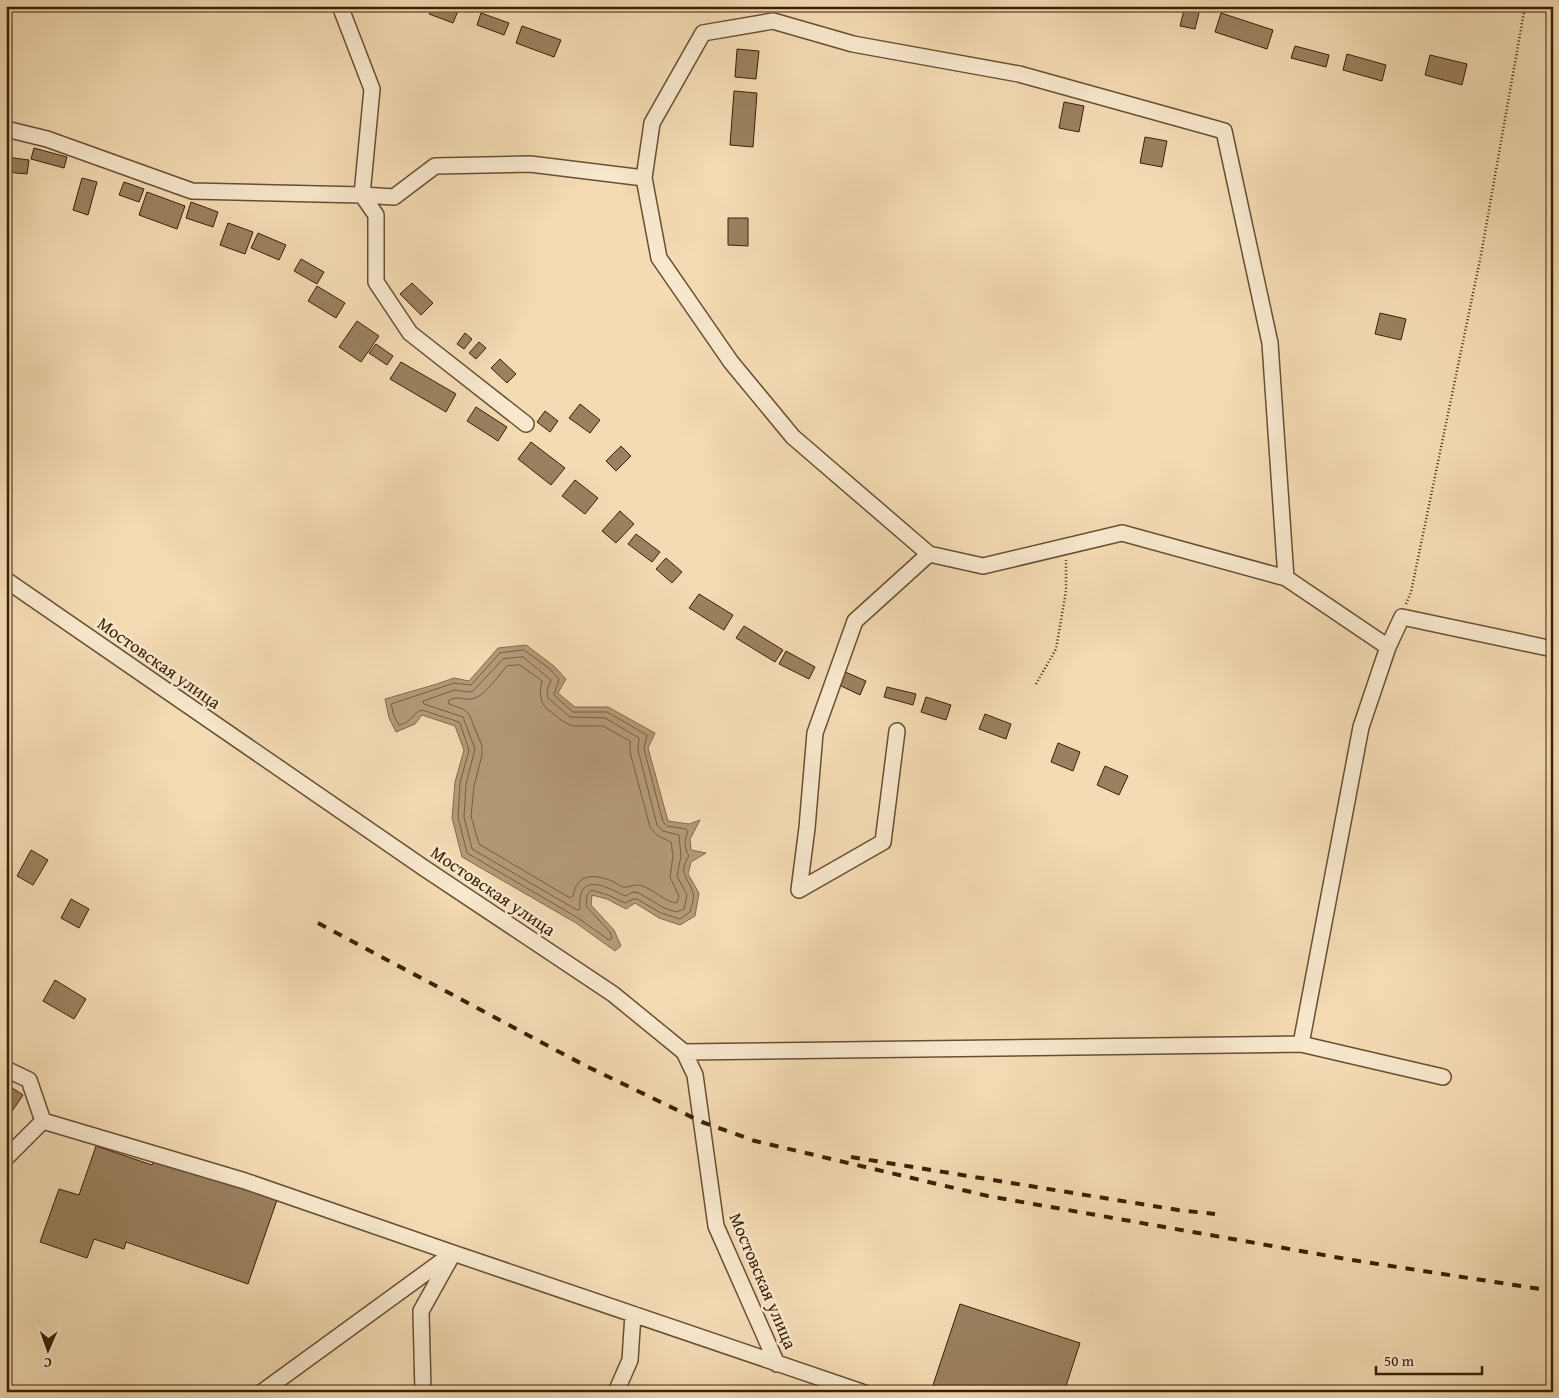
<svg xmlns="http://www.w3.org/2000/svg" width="1559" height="1398" viewBox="0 0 1559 1398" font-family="'Gentium Book Plus',serif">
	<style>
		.water { fill: #b59b79; stroke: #846a4b }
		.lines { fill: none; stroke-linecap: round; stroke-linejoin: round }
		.shore { stroke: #785e40; stroke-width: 1 }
		.building { fill: #9b8160; stroke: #3a2006 }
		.minor-casing { stroke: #684f32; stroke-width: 18 }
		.path { stroke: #3a2006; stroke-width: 2.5; stroke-dasharray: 1 2.5; stroke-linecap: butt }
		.minor { stroke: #f8e8ce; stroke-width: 15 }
		.rail { stroke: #3a2006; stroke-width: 4; stroke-dasharray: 9 9; stroke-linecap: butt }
		.labels { text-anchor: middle; stroke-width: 5; stroke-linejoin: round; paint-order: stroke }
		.street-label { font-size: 18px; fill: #3a2006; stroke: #f8e8ce }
	</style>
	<rect width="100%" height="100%" fill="#f4dbb4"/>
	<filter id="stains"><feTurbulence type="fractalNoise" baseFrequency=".004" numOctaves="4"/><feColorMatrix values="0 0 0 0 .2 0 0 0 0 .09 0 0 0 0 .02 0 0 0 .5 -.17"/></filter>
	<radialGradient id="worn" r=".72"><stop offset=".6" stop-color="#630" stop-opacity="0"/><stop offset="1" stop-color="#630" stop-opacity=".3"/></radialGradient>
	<path class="water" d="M 526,645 L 554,666 L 566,679 L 558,693 L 575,707 L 608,707 L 655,733 L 648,748 L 668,821 L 689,824 L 700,820 L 690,839 L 691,850 L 706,853 L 691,862 L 688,874 L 699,893 L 695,916 L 680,925 L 659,918 L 635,903 L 626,909 L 607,899 L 592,895 L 591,905 L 614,930 L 621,946 L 615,951 L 576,923 L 462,857 L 452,818 L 455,782 L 464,750 L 455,726 L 422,715 L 415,724 L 396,732 L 389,718 L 385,699 L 437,684 L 454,678 L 469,681 L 498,648 Z"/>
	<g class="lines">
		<path class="shore" d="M 524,650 L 550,669 L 559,679 L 554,695 L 573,712 L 607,712 L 647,735 L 644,749 L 663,822 L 667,826 L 686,829 L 688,831 C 684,840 684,848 689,856 C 677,873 689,878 693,893 C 695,898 691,907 690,912 L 680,919 L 661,913 L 637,899 L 633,899 L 625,903 L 608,895 L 591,890 L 587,895 L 586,906 L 610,932 L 612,938 L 609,940 L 578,918 L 467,853 L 458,817 L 460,783 L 469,750 L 460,723 L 456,721 L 422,710 C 412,713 414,721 399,725 L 394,716 L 391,704 L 454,683 L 471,685 L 500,653 Z
			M 523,657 L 551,680 L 547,691 L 548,698 L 570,717 L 605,718 L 639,738 L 638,750 L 657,825 L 663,831 L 679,835 L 681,856 L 677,876 L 687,895 L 684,909 L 677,912 L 664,908 L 639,893 L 633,892 L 625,896 C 605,886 577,871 580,909 L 577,910 L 472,849 L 464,817 L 466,784 L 475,749 L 463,717 L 424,704 L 423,701 L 455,690 L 467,692 L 473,691 L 503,659 Z
			M 520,665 L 542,681 L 540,692 L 542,702 L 546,708 L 564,722 L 573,726 L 603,726 L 630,741 L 630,752 L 650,827 L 658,836 L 671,842 L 673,856 L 670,877 L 679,896 L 677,903 C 664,902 655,890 642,886 C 635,883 629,888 623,887 C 619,886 616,883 612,881 C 594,874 577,873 573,896 L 570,898 L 479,844 L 471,816 L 474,786 L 482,755 L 482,746 L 469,714 L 463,709 L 449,704 L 448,701 C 457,694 465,702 475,698 C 486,694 499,675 507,666 Z"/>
	</g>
	<path class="building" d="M 432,6 L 460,6 L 453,23 L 429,14 Z
		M 1185,6 L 1200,9 L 1195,29 L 1180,26 Z
		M 481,13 L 509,23 L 504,35 L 477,25 Z
		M 1221,13 L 1273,30 L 1267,49 L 1215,32 Z
		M 522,26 L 561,40 L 554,57 L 516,43 Z
		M 1295,46 L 1329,55 L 1326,67 L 1291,58 Z
		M 737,49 L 759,51 L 756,79 L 735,77 Z
		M 1347,54 L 1386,65 L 1382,81 L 1343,70 Z
		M 1430,55 L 1467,64 L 1462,85 L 1425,75 Z
		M 734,91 L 757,93 L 753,147 L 730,145 Z
		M 1064,102 L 1084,106 L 1079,132 L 1059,128 Z
		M 1145,137 L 1167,141 L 1162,167 L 1140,163 Z
		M 34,148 L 67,157 L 64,168 L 31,159 Z
		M 6,157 L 29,160 L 27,174 L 6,172 Z
		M 82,178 L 97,182 L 88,215 L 73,210 Z
		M 124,182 L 144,189 L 139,202 L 119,195 Z
		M 147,192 L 185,206 L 177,229 L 139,215 Z
		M 191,202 L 218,212 L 213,227 L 186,218 Z
		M 728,218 L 748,218 L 748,246 L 728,245 Z
		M 228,223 L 253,232 L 245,254 L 220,245 Z
		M 258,233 L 286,245 L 279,260 L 251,248 Z
		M 301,259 L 324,272 L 317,284 L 294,271 Z
		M 412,283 L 433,303 L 421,315 L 400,294 Z
		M 317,286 L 345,303 L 336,318 L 308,301 Z
		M 1380,313 L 1406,319 L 1401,340 L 1375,334 Z
		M 357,321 L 379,336 L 361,362 L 339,347 Z
		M 465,333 L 472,339 L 464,349 L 457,344 Z
		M 479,342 L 486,348 L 476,359 L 469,353 Z
		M 376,344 L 393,356 L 387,365 L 369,353 Z
		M 500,359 L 516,374 L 507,383 L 491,368 Z
		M 401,362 L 456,394 L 446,412 L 390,379 Z
		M 580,404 L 600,420 L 590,433 L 569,418 Z
		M 476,407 L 507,427 L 498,441 L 467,421 Z
		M 545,411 L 558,421 L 550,432 L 537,422 Z
		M 531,442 L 565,468 L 551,485 L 518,459 Z
		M 621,446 L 631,456 L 616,471 L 606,461 Z
		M 575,480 L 598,498 L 585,514 L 562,496 Z
		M 620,511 L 634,524 L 616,543 L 602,531 Z
		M 636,534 L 660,552 L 652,562 L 628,544 Z
		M 666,558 L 682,572 L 672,583 L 656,569 Z
		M 699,594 L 733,615 L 724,630 L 689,608 Z
		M 744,626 L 783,650 L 775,662 L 736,638 Z
		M 786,651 L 815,667 L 809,679 L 779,664 Z
		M 843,671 L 866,681 L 860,695 L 837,684 Z
		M 887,687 L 916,694 L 913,705 L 884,697 Z
		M 926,697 L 951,705 L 946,720 L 921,712 Z
		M 985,714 L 1011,724 L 1006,739 L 979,729 Z
		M 1553,726 L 1553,749 L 1549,748 Z
		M 1058,743 L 1080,752 L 1073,771 L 1051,762 Z
		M 1105,766 L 1128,776 L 1119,795 L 1097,785 Z
		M 31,850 L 48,860 L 33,885 L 17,876 Z
		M 71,899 L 89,909 L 79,928 L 61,918 Z
		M 55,980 L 86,999 L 74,1019 L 43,1001 Z
		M 6,1084 L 23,1095 L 6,1120 Z
		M 96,1146 L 152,1165 L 154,1158 L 277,1200 L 248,1284 L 126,1242 L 124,1249 L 94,1239 L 87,1258 L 40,1242 L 59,1189 L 79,1195 Z
		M 960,1304 L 1080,1343 L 1064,1392 L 953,1392 L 933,1385 Z"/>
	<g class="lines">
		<g class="minor-casing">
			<path id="minor" d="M 340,6 L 372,89 L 362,195 L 394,197 L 435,166 L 530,164 L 644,178
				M 6,129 L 47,139 L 192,191 L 362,195 L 376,215 L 376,282 L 410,333 L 526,424
				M 1286,578 L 1122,533 L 983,566 L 929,554 L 793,437 L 731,362 L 659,258 L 644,178 L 652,123 L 703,33 L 773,21 L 853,44 L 1019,74 L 1224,131 L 1270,343 L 1286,578 L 1388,647
				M 6,580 L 424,868 L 613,994 L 684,1052 L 695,1075 L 716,1226 L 777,1364
				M 799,890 L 807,828 L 815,733 L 855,621 L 929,554
				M 799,890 L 883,842 L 897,731
				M 1301,1044 L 1443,1077
				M 684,1052 L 1301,1044 L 1361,727 L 1388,647 L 1402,617 L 1553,649
				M 6,1069 L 29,1080 L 43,1121
				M 43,1121 L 245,1181 L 453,1253 L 862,1392
				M 6,1158 L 43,1121
				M 262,1392 L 453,1253
				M 423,1392 L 421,1311 L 450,1259
				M 616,1392 L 630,1360 L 633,1314"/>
		</g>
		<path class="path" d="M 1406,604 L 1411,592 L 1481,255 L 1525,6
			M 1036,684 L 1056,649 L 1066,591 L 1066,560"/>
		<use href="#minor" class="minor"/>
		<path class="rail" d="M 318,923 L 584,1065 L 702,1122 L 755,1141 L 988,1196 L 1352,1260 L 1553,1291
			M 851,1157 L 1178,1210 L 1215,1214"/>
	</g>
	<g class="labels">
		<g class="street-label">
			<text transform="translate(159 663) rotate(35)" y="6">Мостовская улица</text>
			<text transform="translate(493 891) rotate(34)" y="6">Мостовская улица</text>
			<text transform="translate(763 1281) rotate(67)" y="6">Мостовская улица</text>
		</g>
	</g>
	<rect width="1559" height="1398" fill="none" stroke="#f4dbb4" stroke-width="25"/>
	<rect x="8" y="8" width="1544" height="1383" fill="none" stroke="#3a2006" stroke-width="2.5"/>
	<rect x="12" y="12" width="1534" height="1373" fill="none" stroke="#3a2006"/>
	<g transform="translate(48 1350) rotate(182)" stroke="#f8e8ce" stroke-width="4" paint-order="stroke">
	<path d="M0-4L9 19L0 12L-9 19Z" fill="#3a2006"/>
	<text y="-8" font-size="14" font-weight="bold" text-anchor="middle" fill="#3a2006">С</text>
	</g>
	<path d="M1376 1366v8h106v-8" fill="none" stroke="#3a2006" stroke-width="2.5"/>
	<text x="1384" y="1366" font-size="15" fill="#3a2006" stroke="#f8e8ce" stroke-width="4" paint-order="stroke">50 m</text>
	<rect width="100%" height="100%" filter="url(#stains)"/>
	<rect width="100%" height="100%" fill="url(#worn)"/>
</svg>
